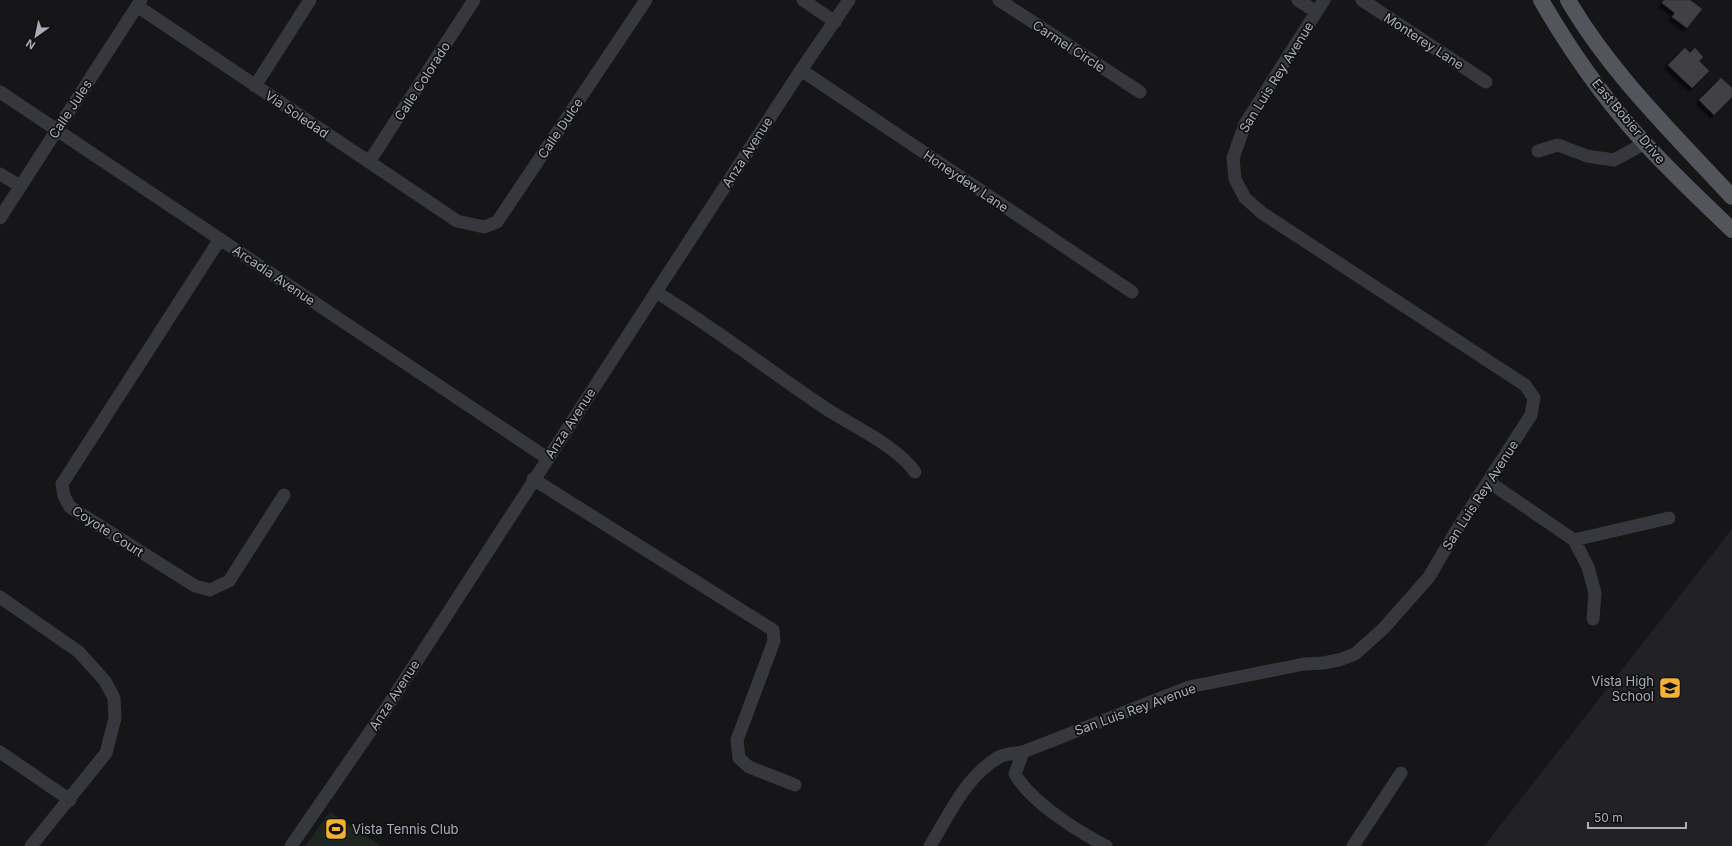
<svg xmlns="http://www.w3.org/2000/svg" width="1732" height="846" viewBox="0 0 1732 846" font-family="Inter,sans-serif">
	<style>
		.built { fill: #222225 }
		.grass { fill: #1e261f }
		.building { fill: #404145; stroke: #303034; filter: url(#shadow) }
		.lines { fill: none; stroke-linecap: round; stroke-linejoin: round }
		.minor { stroke: #37383d; stroke-width: 13 }
		.major { stroke: #53555c; stroke-width: 16 }
		.labels { text-anchor: middle; stroke-width: 3.5; stroke-linejoin: round; paint-order: stroke }
		.street-label { font-size: 13px; fill: #a8adb8; stroke: #111113 }
		.poi-label { font-size: 13px; fill: #a8adb8; stroke: #111113; text-anchor: end }
	</style>
	<defs>
		<filter id="shadow"><feDropShadow dx="-3.5" dy="3.5" stdDeviation="1" flood-color="#0009"/></filter>
	</defs>
	<rect width="100%" height="100%" fill="#161618"/>
	<path class="built" d="M 1732,529 L 1732,846 L 1484,846 Z"/>
	<path class="grass" d="M 330,812 L 381,846 L 305,846 Z"/>
	<path class="building" d="M 1664,0 L 1690,0 L 1702,9 L 1687,28 L 1672,17 L 1675,13 L 1662,3 Z
		M 1685,48 L 1690,53 L 1695,48 L 1703,57 L 1699,61 L 1709,71 L 1692,88 L 1668,65 Z
		M 1721,78 L 1732,88 L 1732,97 L 1714,115 L 1699,100 Z"/>
	<g class="lines">
		<path class="minor" d="M 803,0 L 835,22
			M 999,0 L 1140,92
			M 1298,0 L 1316,12
			M 1362,0 L 1486,82
			M 137,6 L 457,221 L 484,227 L 497,222 L 646,0
			M 801,70 L 1132,292
			M 255,86 L 310,0
			M 0,92 L 547,458
			M 1538,151 L 1558,145 L 1587,156 L 1614,160 L 1645,143
			M 369,162 L 474,0
			M 0,174 L 20,186
			M 0,218 L 141,0
			M 220,239 L 62,484 L 64,496 L 70,507 L 195,586 L 210,590 L 229,581 L 284,495
			M 656,292 C 713,327 766,368 822,406 C 850,425 896,445 915,472
			M 533,479 L 773,630 L 774,641 L 737,740 L 739,758 L 749,767 L 795,785
			M 1489,482 L 1574,540 L 1588,567 L 1595,593 L 1593,619
			M 1574,540 L 1669,518
			M 0,597 L 79,652 L 105,681 L 114,698 L 115,718 L 106,753 L 31,846
			M 0,752 L 70,800
			M 1023,752 L 1015,774 C 1031,802 1077,831 1106,846
			M 291,846 L 387,707 L 656,292 L 801,70 L 849,0
			M 930,846 C 949,815 966,776 999,757 C 1006,754 1016,753 1023,752 L 1189,687 L 1304,664 L 1323,663 L 1339,660 L 1355,654 L 1384,628 L 1429,577 L 1456,531 L 1531,415 L 1534,398 L 1525,385 L 1262,213 L 1245,198 L 1235,179 L 1233,158 L 1245,124 L 1324,0
			M 1353,846 L 1401,773"/>
		<path class="major" d="M 1541,0 C 1567,45 1597,89 1632,129 C 1663,165 1698,197 1732,230
			M 1568,0 C 1611,74 1674,134 1732,197"/>
	</g>
	<defs>
		<g id="school-square" transform="scale(1.15)"><rect x="-9" y="-9" width="18" height="18" rx="4" fill="#f2b134" stroke="#111113"/><path d="M0-5L7-2L0 1L-7-2ZM-4 1L0 2.5L4 1V4Q0 6-4 4Z" fill="#111"/></g>
		<g id="stadium-square" transform="scale(1.15)"><rect x="-9" y="-9" width="18" height="18" rx="4" fill="#f2b134" stroke="#111113"/><path d="M0-5a6.5 5 0 1 0 0 10a6.5 5 0 1 0 0-10ZM-3.5-1.8h7v3.6h-7Z" fill="#111"/></g>
	</defs>
	<g fill-rule="evenodd">
		<use href="#school-square" x="1670" y="688"/>
		<use href="#stadium-square" x="336" y="829"/>
	</g>
	<g class="labels">
		<g class="street-label">
			<text transform="translate(1424 41) rotate(33)" y="5">Monterey Lane</text>
			<text transform="translate(1069 46) rotate(33)" y="5">Carmel Circle</text>
			<text transform="translate(1276 77) rotate(-58)" y="5">San Luis Rey Avenue</text>
			<text transform="translate(422 81) rotate(-57)" y="5">Calle Colorado</text>
			<text transform="translate(70 109) rotate(-57)" y="5">Calle Jules</text>
			<text transform="translate(297 114) rotate(34)" y="5">Via Soledad</text>
			<text transform="translate(1629 121) rotate(50)" y="5">East Bobier Drive</text>
			<text transform="translate(560 128) rotate(-56)" y="5">Calle Dulce</text>
			<text transform="translate(747 152) rotate(-57)" y="5">Anza Avenue</text>
			<text transform="translate(966 181) rotate(34)" y="5">Honeydew Lane</text>
			<text transform="translate(274 275) rotate(34)" y="5">Arcadia Avenue</text>
			<text transform="translate(570 423) rotate(-57)" y="5">Anza Avenue</text>
			<text transform="translate(1480 495) rotate(-57)" y="5">San Luis Rey Avenue</text>
			<text transform="translate(108 531) rotate(33)" y="5">Coyote Court</text>
			<text transform="translate(394 695) rotate(-57)" y="5">Anza Avenue</text>
			<text transform="translate(1135 709) rotate(-20)" y="5">San Luis Rey Avenue</text>
		</g>
		<g class="poi-label">
			<text x="1654" y="686">Vista High<tspan x="1654" dy="15">School</tspan></text>
			<text x="352" y="834" text-anchor="start">Vista Tennis Club</text>
		</g>
	</g>
	<g transform="translate(36 36) rotate(213)" stroke="#111113" stroke-width="3" paint-order="stroke">
	<path d="M0-3L7 15L0 10L-7 15Z" fill="#a8adb8"/>
	<text y="-6" font-size="11" font-weight="bold" text-anchor="middle" fill="#a8adb8">N</text>
	</g>
	<path d="M1588 822v6h98v-6" fill="none" stroke="#a8adb8" stroke-width="2"/>
	<text x="1594" y="822" font-size="12" fill="#a8adb8" stroke="#111113" stroke-width="3" paint-order="stroke">50 m</text>
</svg>
